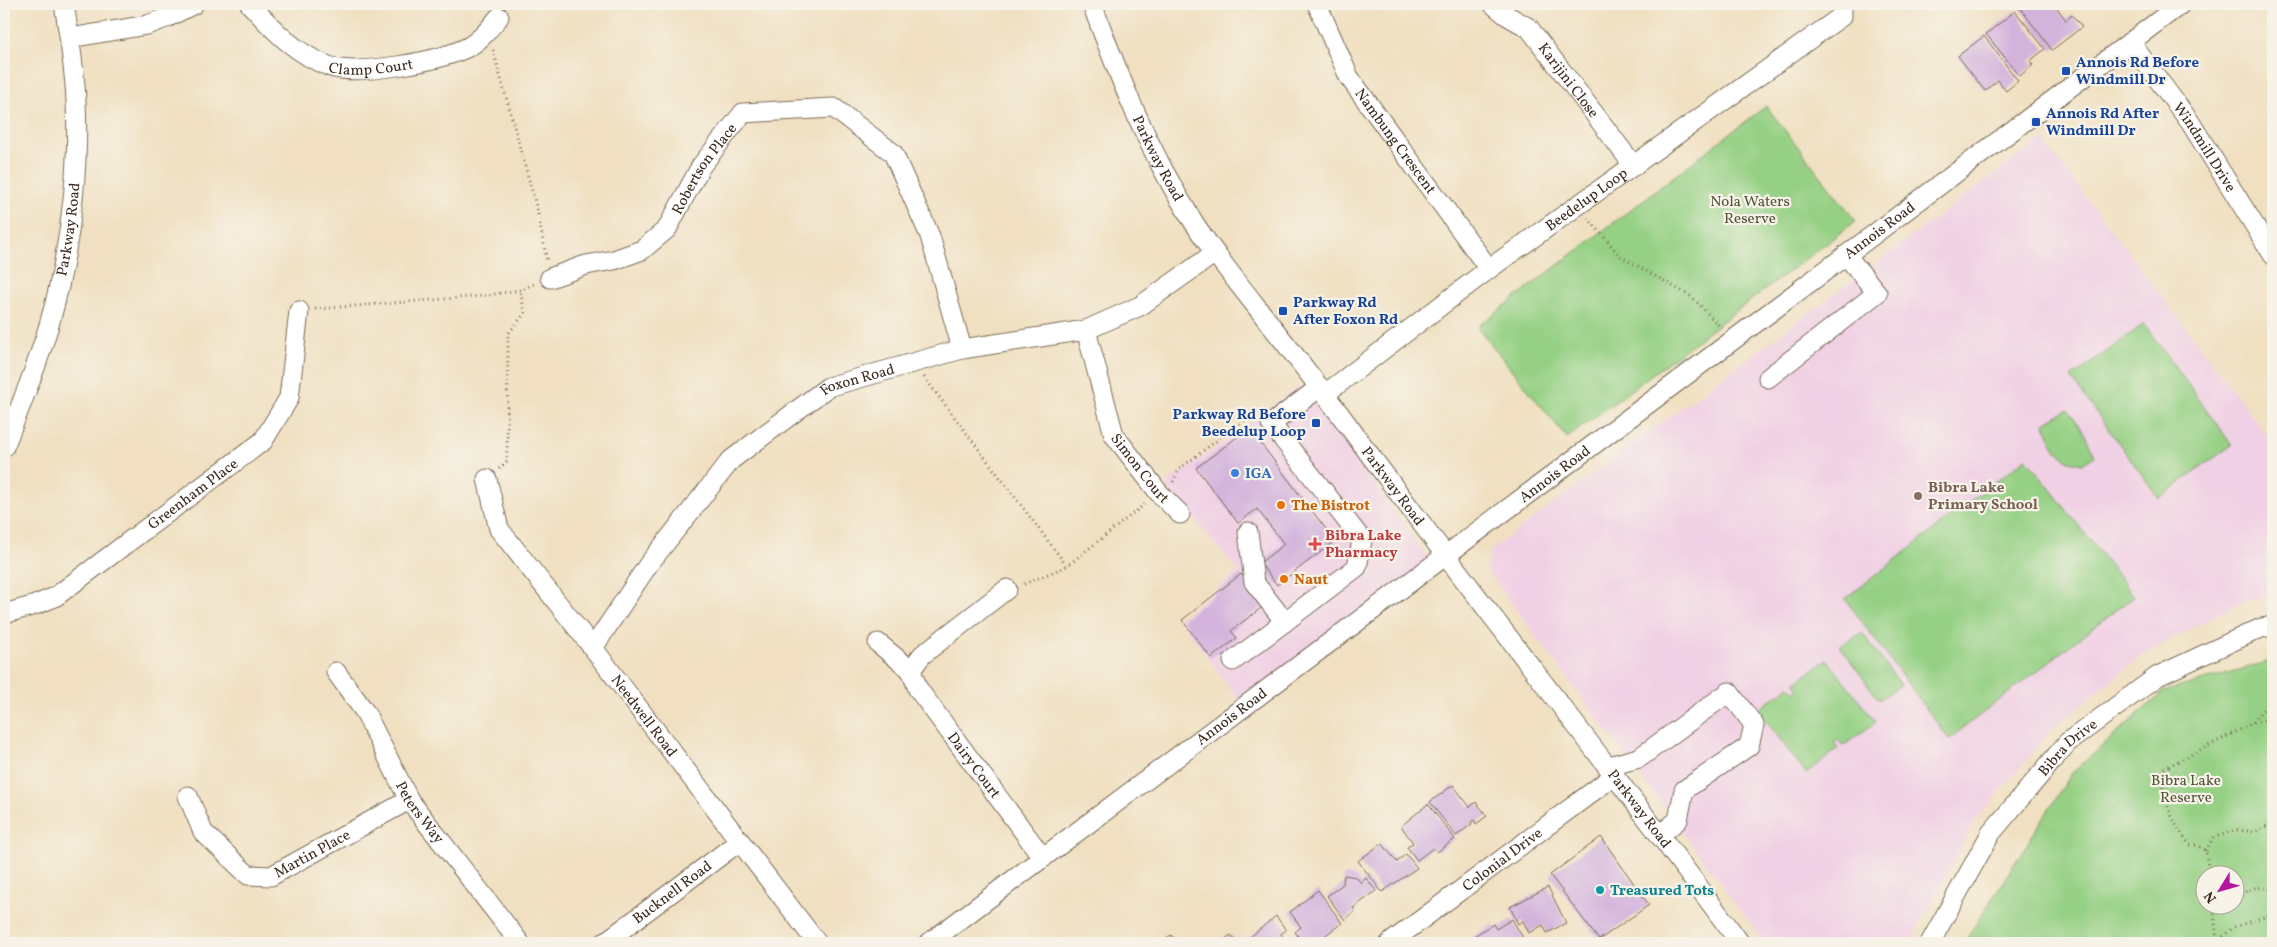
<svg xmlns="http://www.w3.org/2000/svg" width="2277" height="947" viewBox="0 0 2277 947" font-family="Vollkorn,serif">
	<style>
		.built { fill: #f0d0e4 }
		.green { fill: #95d084; stroke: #687d51; fill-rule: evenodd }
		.building { fill: #d3b3dc }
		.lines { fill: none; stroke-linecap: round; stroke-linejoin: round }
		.minor-casing { stroke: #7a6a57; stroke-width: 21 }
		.path { stroke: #7a6a57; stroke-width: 3; stroke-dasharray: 1 4; stroke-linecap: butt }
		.minor { stroke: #fff; stroke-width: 19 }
		.transit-dot { fill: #1a4fb4; stroke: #f7f3e8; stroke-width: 2 }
		.shop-dot { fill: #3f7fe0; stroke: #f7f3e8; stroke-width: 2 }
		.education-dot { fill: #8d6e63; stroke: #f7f3e8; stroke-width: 2 }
		.food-dot { fill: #e8710a; stroke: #f7f3e8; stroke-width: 2 }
		.health-dot { fill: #e0444e; stroke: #f7f3e8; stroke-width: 2 }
		.culture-dot { fill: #0f9aa8; stroke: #f7f3e8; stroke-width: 2 }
		.labels { text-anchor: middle; stroke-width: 4.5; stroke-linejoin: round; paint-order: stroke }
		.street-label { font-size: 15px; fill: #3b2a1e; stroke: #f7f3e8 }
		.transit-label { font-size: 15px; font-weight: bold; fill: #164399; stroke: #f7f3e8; text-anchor: start }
		.park-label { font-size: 15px; fill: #525438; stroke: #f7f3e8 }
		.shop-label { font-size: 15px; font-weight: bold; fill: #366cbe; stroke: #f7f3e8; text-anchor: start }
		.education-label { font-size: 15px; font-weight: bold; fill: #785e54; stroke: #f7f3e8; text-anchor: start }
		.food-label { font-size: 15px; font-weight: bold; fill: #c56008; stroke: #f7f3e8; text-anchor: start }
		.health-label { font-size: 15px; font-weight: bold; fill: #be3a42; stroke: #f7f3e8; text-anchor: start }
		.culture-label { font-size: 15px; font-weight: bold; fill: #0d838f; stroke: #f7f3e8; text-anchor: start }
	</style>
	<rect width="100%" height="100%" fill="#f7f3e8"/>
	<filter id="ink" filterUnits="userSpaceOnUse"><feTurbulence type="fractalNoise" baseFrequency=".02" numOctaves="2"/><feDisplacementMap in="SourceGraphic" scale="10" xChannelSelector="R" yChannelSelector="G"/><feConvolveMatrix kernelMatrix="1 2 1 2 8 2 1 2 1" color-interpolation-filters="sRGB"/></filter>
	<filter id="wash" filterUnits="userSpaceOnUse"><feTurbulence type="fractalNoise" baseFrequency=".0096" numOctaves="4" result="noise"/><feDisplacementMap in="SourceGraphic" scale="20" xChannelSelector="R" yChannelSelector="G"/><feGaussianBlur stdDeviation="1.12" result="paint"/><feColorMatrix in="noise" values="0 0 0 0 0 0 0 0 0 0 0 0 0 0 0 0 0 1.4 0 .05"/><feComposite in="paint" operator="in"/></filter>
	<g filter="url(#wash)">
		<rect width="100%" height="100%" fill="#f0e0c1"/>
		<path class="built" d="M 2042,139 L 2273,443 L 2273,595 L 2241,602 L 2145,653 L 2054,727 L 1975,821 L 1910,943 L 1765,943 L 1486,569 L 1491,550 Z
			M 1299,386 L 1315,403 L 1430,561 L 1240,702 L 1179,619 L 1239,572 L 1165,485 Z"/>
		<path class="green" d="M 1766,106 L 1856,221 L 1567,438 L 1477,327 Z
			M 2144,324 L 2232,445 L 2159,498 L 2071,378 Z
			M 2068,409 L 2084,432 L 2095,456 L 2082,464 C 2078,463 2070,462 2066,459 C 2056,452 2047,435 2045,423 Z
			M 2026,458 L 2134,596 L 1949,739 L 1845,599 Z
			M 1862,633 L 1901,685 L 1879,700 L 1840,646 Z
			M 1827,659 L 1876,722 L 1843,746 L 1838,740 L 1834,743 L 1838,749 L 1806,774 L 1758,710 L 1790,686 L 1795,692 L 1799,689 L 1795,683 Z
			M 2273,660 L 2273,943 L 1964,943 L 2072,773 L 2163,692 ZM 2204,874 L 2234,874 L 2234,904 L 2204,904 Z"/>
		<g id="blocks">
			<path class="building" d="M 2017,4 L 2029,4 L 2031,6 L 2034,4 L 2054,4 L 2066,20 L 2072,15 L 2082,27 L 2052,50 Z
				M 2015,11 L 2045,49 L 2030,61 L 2033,65 L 2020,76 L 1986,34 Z
				M 1984,36 L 2018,81 L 2006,91 L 1998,80 L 1985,91 L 1958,56 Z
				M 1249,428 L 1335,541 L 1277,585 L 1260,563 L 1284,544 L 1257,509 L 1238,523 L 1196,468 Z
				M 1241,574 L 1265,605 L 1231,631 L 1237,638 L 1211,658 L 1182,620 Z
				M 1453,785 L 1470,807 L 1476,802 L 1487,816 L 1476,824 L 1474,820 L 1471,822 L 1472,824 L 1456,836 L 1430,802 Z
				M 1428,804 L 1455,839 L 1437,852 L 1433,848 L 1417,860 L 1407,847 L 1413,843 L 1401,826 Z
				M 1601,837 L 1649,905 L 1599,940 L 1550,875 Z
				M 1382,843 L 1397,862 L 1406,854 L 1417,868 L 1382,892 L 1358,861 Z
				M 1344,875 L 1356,877 L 1361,883 L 1366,878 L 1376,891 L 1353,908 L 1355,911 L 1345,920 L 1327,896 L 1343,884 Z
				M 1548,887 L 1566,923 L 1547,933 L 1543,925 L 1529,933 L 1523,921 L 1518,924 L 1510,907 Z
				M 1318,890 L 1342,923 L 1315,943 L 1303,943 L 1295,932 L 1301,927 L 1290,912 Z
				M 1276,916 L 1286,930 L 1281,934 L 1285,940 L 1281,943 L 1247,943 L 1245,941 Z
				M 1512,919 L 1526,943 L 1478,943 L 1474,936 L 1493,924 L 1496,929 Z
				M 1171,935 L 1177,943 L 1161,943 Z
				M 1231,935 L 1238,943 L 1215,943 L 1221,939 L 1222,941 Z"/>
		</g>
	</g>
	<g filter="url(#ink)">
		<use href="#blocks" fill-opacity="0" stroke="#7a6a57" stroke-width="1"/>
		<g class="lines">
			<g class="minor-casing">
				<g id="minor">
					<path id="s1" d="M 250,4 C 273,30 297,55 331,67 C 359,76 439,61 466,48 C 479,42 490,28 499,17"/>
					<path id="s2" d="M 1092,4 C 1119,77 1149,152 1191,218 C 1209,247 1231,274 1252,301 C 1284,342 1317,383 1347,424 C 1476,599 1612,768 1740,943"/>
					<path id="s3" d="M 1317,4 L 1349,77 L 1489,269"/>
					<path id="s4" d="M 1493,4 L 1506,15 L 1529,28 L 1634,166"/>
					<path d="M 70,38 L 147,25 L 166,18 L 194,4"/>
					<path id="s5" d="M 2130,42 L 2190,122 L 2273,255"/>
					<path id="s6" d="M 550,278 L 586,265 L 614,260 L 642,250 L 667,229 L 701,166 L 743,113 L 834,108 L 893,153 L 930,236 L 962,349"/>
					<path id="s7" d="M 1086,330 L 1114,435 L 1159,493 L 1180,514"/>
					<path d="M 1768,378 L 1877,293 L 1846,255"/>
					<path id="s8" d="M 1325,394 L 1489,269 L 1842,16 L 1842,4"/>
					<path id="s9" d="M 4,447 C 25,395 47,342 59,286 C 72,228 79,161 76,102 C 75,69 69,36 64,4"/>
					<path id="s10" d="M 487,479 L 499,529 L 593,648 L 817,943"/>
					<path d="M 1248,532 L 1254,582 L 1285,622"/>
					<path id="s11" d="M 1007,589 L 922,655 L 911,670 L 918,689 L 1043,858"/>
					<path id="s12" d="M 4,614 L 35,605 L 55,597 L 263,441 L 289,398 L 299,311"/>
					<path d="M 878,643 L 911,670"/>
					<path id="s13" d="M 593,648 L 648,565 L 731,460 L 828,387 L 962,349 L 1086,330 L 1140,306 L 1215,253"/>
					<path d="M 1233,661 L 1357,567 L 1362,540 L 1271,424 L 1320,387"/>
					<path id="s14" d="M 336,672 L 365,712 L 409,800 L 520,943"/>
					<path d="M 1609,766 L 1639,758 L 1729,692 L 1754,725 L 1749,746 L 1684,790 L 1678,820 L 1661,834"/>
					<path id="s15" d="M 188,796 L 203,832 L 248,875 L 271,876 L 409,800"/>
					<path id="s16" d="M 604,943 L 740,841"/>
					<path id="s17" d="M 929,943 L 2181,4"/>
					<path id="s18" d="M 1390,943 L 1615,775"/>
					<path id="s19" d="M 1930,943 L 1991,833 L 2068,742 L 2158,676 L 2261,628 L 2273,626"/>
				</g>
			</g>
			<path class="path" d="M 493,50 L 537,209 L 547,261
				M 1588,218 L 1620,256 L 1692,297 L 1722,329
				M 315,309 L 483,296 L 520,290 L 534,284
				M 924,377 L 1067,566
				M 499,469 L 507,461 L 508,334 L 525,313 L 520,290
				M 1173,482 L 1179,469 L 1251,415 L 1257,414
				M 1024,584 L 1067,566 L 1145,504
				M 2253,722 L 2273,698
				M 2206,851 L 2213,838 L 2237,830 L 2255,832 L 2273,823
				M 2209,874 L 2206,851 L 2197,845 L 2190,845 C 2172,823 2161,798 2163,769 L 2253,723 L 2268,720 L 2273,723
				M 2234,902 C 2249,887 2253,885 2273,890
				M 2213,904 L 2217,940
				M 2214,910 L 2223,910 L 2231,904
				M 2215,943 L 2234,927 L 2273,914"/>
			<use href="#minor" class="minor"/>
		</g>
	</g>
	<g class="transit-dot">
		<rect x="2061" y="66" width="10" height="10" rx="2.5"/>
		<rect x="2031" y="117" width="10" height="10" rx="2.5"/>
		<rect x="1278" y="306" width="10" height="10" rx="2.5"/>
		<rect x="1311" y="418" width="10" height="10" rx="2.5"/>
	</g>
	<circle class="shop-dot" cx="1235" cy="473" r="5"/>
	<circle class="education-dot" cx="1918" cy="496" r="5"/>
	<g class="food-dot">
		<circle cx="1281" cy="505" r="5"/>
		<circle cx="1284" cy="579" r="5"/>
	</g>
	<path class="health-dot" d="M1312.5 536.5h5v5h5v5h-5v5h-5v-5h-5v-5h5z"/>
	<circle class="culture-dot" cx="1600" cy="890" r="5"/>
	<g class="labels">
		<g class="street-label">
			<text dy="5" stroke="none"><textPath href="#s1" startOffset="144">Clamp Court</textPath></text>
			<text dy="5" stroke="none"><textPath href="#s4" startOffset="109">Karijini Close</textPath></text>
			<text dy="5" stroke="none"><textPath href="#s3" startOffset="159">Nambung Crescent</textPath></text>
			<text dy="5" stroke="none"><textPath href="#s5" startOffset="129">Windmill Drive</textPath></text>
			<text dy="5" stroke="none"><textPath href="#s2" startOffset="168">Parkway Road</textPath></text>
			<text dy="5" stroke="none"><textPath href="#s6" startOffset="200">Robertson Place</textPath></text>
			<text dy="5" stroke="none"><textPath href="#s8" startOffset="326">Beedelup Loop</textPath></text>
			<text dy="5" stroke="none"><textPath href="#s9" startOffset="228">Parkway Road</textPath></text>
			<text dy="5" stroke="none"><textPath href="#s17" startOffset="1188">Annois Road</textPath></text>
			<text dy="5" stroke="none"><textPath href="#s13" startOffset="385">Foxon Road</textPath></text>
			<text dy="5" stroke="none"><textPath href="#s7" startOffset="151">Simon Court</textPath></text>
			<text dy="5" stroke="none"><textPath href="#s17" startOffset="782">Annois Road</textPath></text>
			<text dy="5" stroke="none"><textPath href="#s2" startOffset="572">Parkway Road</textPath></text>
			<text dy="5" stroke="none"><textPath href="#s12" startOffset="226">Greenham Place</textPath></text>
			<text dy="5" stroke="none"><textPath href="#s10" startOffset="288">Needwell Road</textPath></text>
			<text dy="5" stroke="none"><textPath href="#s17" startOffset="378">Annois Road</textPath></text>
			<text dy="5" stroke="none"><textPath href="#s19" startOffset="241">Bibra Drive</textPath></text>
			<text dy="5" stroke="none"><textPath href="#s11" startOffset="241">Dairy Court</textPath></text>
			<text dy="5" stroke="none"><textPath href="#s2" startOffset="978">Parkway Road</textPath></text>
			<text dy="5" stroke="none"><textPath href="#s14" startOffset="164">Peters Way</textPath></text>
			<text dy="5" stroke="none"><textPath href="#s15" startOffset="171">Martin Place</textPath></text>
			<text dy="5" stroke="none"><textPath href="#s18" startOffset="140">Colonial Drive</textPath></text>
			<text dy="5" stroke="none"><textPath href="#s16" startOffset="85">Bucknell Road</textPath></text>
		</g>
		<g class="transit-label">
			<text x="2076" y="67">Annois Rd Before<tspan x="2076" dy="17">Windmill Dr</tspan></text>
			<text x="2046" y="118">Annois Rd After<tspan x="2046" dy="17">Windmill Dr</tspan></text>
			<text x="1293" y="307">Parkway Rd<tspan x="1293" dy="17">After Foxon Rd</tspan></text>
			<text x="1306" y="419" text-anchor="end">Parkway Rd Before<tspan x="1306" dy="17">Beedelup Loop</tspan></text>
		</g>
		<g class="park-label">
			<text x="1750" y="206">Nola Waters<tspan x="1750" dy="17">Reserve</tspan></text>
			<text x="2186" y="785">Bibra Lake<tspan x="2186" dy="17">Reserve</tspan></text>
		</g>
		<g class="shop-label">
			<text x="1245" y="478">IGA</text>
		</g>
		<g class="education-label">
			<text x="1928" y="492">Bibra Lake<tspan x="1928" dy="17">Primary School</tspan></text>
		</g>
		<g class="food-label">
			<text x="1291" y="510">The Bistrot</text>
			<text x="1294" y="584">Naut</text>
		</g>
		<g class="health-label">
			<text x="1325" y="540">Bibra Lake<tspan x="1325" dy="17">Pharmacy</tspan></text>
		</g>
		<g class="culture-label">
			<text x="1610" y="895">Treasured Tots</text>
		</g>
	</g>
	<rect width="2277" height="947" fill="none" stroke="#f7f3e8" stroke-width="20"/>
	<g transform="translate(2220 890) rotate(233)"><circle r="24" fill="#f7f3e8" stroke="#aca397"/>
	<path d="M0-4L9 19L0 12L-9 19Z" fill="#b5179e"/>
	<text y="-8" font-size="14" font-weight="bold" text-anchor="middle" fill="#3b2a1e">N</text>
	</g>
</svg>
